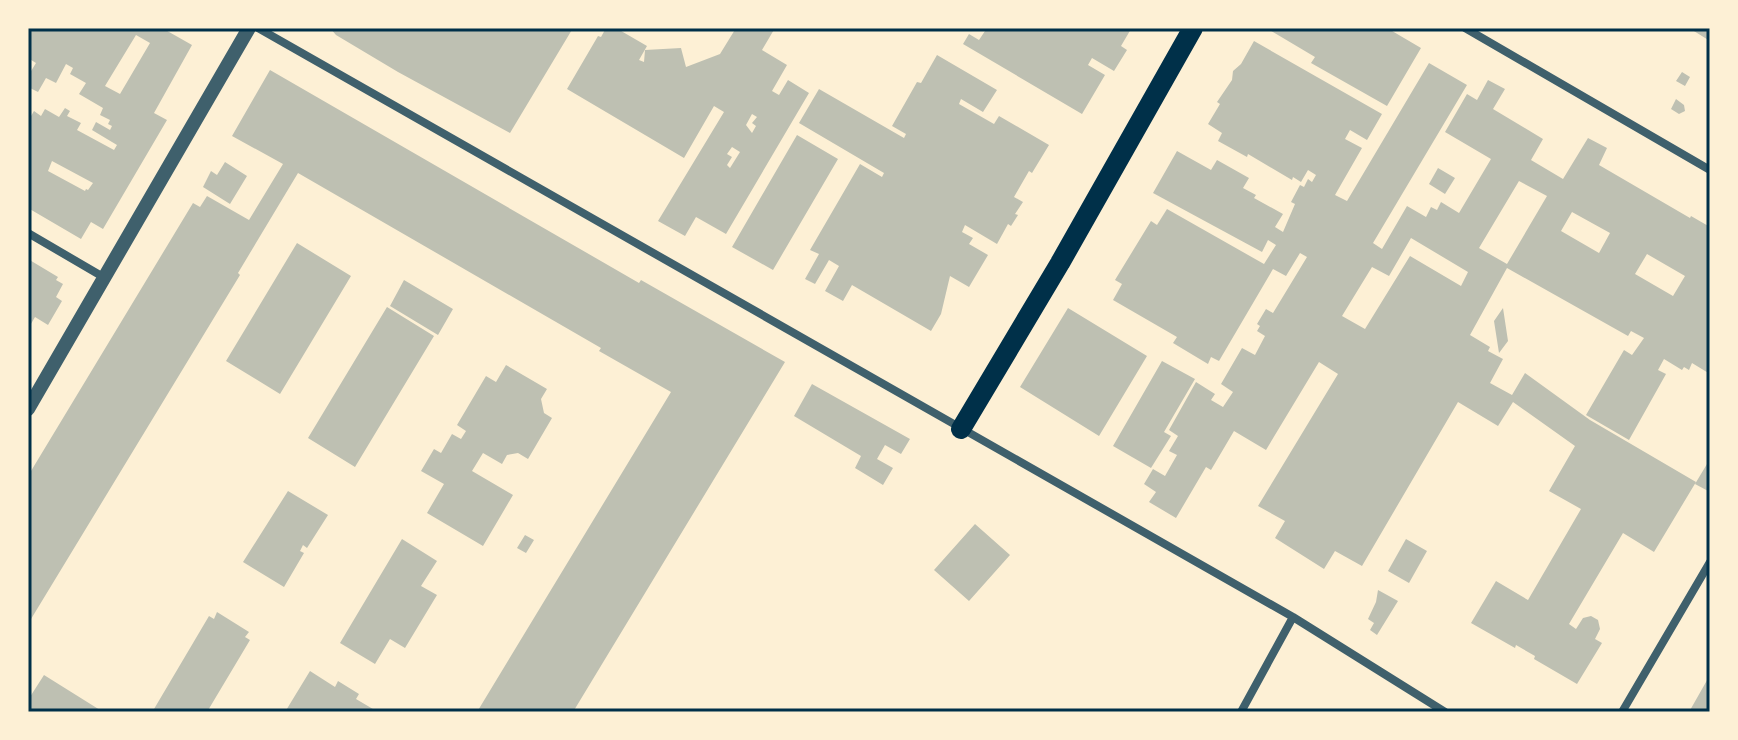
<svg xmlns="http://www.w3.org/2000/svg" width="1738" height="740" viewBox="0 0 1738 740" font-family="'Golos Text',sans-serif">
	<style>
		.building { fill: #bec0b2; fill-rule: evenodd }
		.lines { fill: none; stroke-linecap: round; stroke-linejoin: round }
		.minor { stroke: #3f606c; stroke-width: 8 }
		.tertiary { stroke: #3f606c; stroke-width: 14 }
		.primary { stroke: #003049; stroke-width: 20 }
		.neatline { fill: none; stroke: #003049; stroke-width: 3 }
	</style>
	<rect width="100%" height="100%" fill="#fdf0d5"/>
	<path class="building" d="M 28,28 L 162,28 L 192,45 L 154,113 L 167,120 L 103,229 L 91,222 L 81,239 L 28,208 L 28,121 L 34,111 L 41,116 L 45,109 L 59,117 L 65,108 L 70,111 L 67,116 L 81,123 L 77,130 L 114,150 L 117,145 L 92,130 L 96,122 L 110,130 L 112,126 L 108,124 L 110,120 L 100,115 L 103,108 L 79,94 L 86,83 L 70,74 L 73,68 L 66,64 L 56,83 L 46,78 L 38,92 L 28,87 L 28,76 L 36,63 L 28,58 ZM 136,35 L 150,43 L 120,94 L 105,86 ZM 52,161 L 93,183 L 88,190 L 86,189 L 85,191 L 48,171 Z
		M 330,28 L 482,28 L 483,31 L 484,28 L 573,28 L 510,133 L 398,72 L 336,35 Z
		M 606,28 L 616,28 L 647,46 L 639,60 L 644,62 L 645,50 L 681,48 L 686,67 L 720,54 L 736,28 L 775,28 L 762,50 L 787,65 L 772,91 L 779,95 L 788,80 L 809,93 L 726,234 L 696,217 L 685,236 L 658,221 L 724,112 L 714,106 L 684,158 L 567,89 L 598,36 L 601,37 ZM 752,114 L 757,117 L 752,123 L 756,126 L 752,133 L 746,125 ZM 732,147 L 740,152 L 730,168 L 727,165 L 732,157 L 727,154 Z
		M 987,28 L 1129,28 L 1131,29 L 1121,46 L 1127,50 L 1114,71 L 1092,58 L 1088,65 L 1105,75 L 1082,114 L 963,44 L 969,34 L 979,40 Z
		M 1266,28 L 1387,28 L 1421,48 L 1387,106 L 1311,63 L 1315,57 Z
		M 1689,28 L 1710,28 L 1710,41 Z
		M 1254,41 L 1382,114 L 1367,140 L 1350,130 L 1345,139 L 1362,148 L 1335,195 L 1347,201 L 1429,63 L 1467,85 L 1373,243 L 1382,249 L 1407,206 L 1426,217 L 1431,207 L 1437,210 L 1441,202 L 1459,213 L 1491,159 L 1445,132 L 1467,94 L 1477,100 L 1488,80 L 1505,89 L 1493,109 L 1543,139 L 1531,160 L 1563,179 L 1588,138 L 1607,148 L 1599,165 L 1690,218 L 1691,216 L 1710,227 L 1710,374 L 1692,363 L 1689,370 L 1684,367 L 1682,370 L 1664,359 L 1658,370 L 1666,374 L 1629,440 L 1586,415 L 1624,350 L 1632,355 L 1644,338 L 1631,331 L 1628,336 L 1507,268 L 1470,335 L 1490,347 L 1488,351 L 1503,359 L 1490,383 L 1512,395 L 1525,373 L 1590,420 L 1696,482 L 1654,552 L 1623,533 L 1569,624 L 1576,629 L 1583,618 L 1591,616 L 1598,620 L 1600,629 L 1595,639 L 1602,643 L 1577,684 L 1534,659 L 1535,656 L 1516,645 L 1515,648 L 1471,623 L 1496,581 L 1528,600 L 1581,509 L 1549,491 L 1575,446 L 1513,402 L 1498,426 L 1458,402 L 1362,566 L 1335,551 L 1324,569 L 1275,538 L 1285,521 L 1258,506 L 1338,374 L 1319,362 L 1266,450 L 1234,431 L 1211,470 L 1206,467 L 1176,518 L 1149,502 L 1156,492 L 1144,484 L 1153,469 L 1165,476 L 1177,455 L 1169,451 L 1178,436 L 1169,430 L 1196,382 L 1215,394 L 1211,400 L 1223,407 L 1233,392 L 1221,384 L 1242,348 L 1255,355 L 1265,336 L 1257,331 L 1260,326 L 1257,324 L 1266,309 L 1273,313 L 1307,257 L 1300,253 L 1286,276 L 1273,269 L 1219,361 L 1211,357 L 1208,364 L 1173,343 L 1177,337 L 1113,300 L 1122,284 L 1115,280 L 1151,221 L 1157,225 L 1167,209 L 1264,264 L 1276,245 L 1268,240 L 1262,252 L 1153,193 L 1177,151 L 1211,170 L 1217,160 L 1249,178 L 1243,188 L 1256,195 L 1254,198 L 1283,214 L 1275,227 L 1283,232 L 1295,204 L 1291,202 L 1300,185 L 1304,187 L 1308,179 L 1312,182 L 1316,175 L 1308,170 L 1301,182 L 1293,177 L 1292,180 L 1248,154 L 1247,157 L 1218,141 L 1222,133 L 1208,124 L 1220,104 L 1217,102 L 1232,80 L 1233,71 L 1241,64 ZM 1519,181 L 1547,196 L 1507,264 L 1479,248 ZM 1572,212 L 1610,233 L 1599,253 L 1561,231 ZM 1411,238 L 1468,272 L 1461,286 L 1410,256 L 1365,329 L 1342,316 L 1372,267 L 1389,276 ZM 1647,254 L 1685,276 L 1673,296 L 1635,274 Z
		M 937,55 L 997,90 L 983,112 L 961,99 L 959,104 L 994,124 L 999,116 L 1049,145 L 1032,173 L 1029,171 L 1014,197 L 1023,202 L 1015,214 L 1018,215 L 1011,226 L 1008,224 L 997,244 L 965,225 L 962,232 L 973,238 L 969,244 L 988,255 L 969,287 L 950,276 L 941,314 L 931,331 L 852,285 L 843,301 L 825,291 L 839,266 L 829,260 L 815,284 L 805,279 L 819,254 L 810,250 L 860,164 L 882,177 L 884,173 L 799,123 L 819,89 L 904,138 L 906,134 L 892,126 L 917,82 L 921,83 Z
		M 270,70 L 639,283 L 641,280 L 785,362 L 573,712 L 477,712 L 671,392 L 599,351 L 601,348 L 298,173 L 238,273 L 240,275 L 28,624 L 28,476 L 193,203 L 200,207 L 207,196 L 249,220 L 283,164 L 232,136 Z
		M 1682,72 L 1690,77 L 1685,86 L 1676,81 Z
		M 1676,99 L 1684,105 L 1685,111 L 1679,114 L 1671,109 Z
		M 797,135 L 838,159 L 773,270 L 732,247 Z
		M 225,162 L 247,176 L 230,204 L 203,187 L 211,171 L 217,175 Z
		M 1438,168 L 1455,178 L 1445,194 L 1429,184 Z
		M 297,243 L 351,276 L 280,394 L 226,361 Z
		M 28,259 L 58,277 L 56,280 L 63,284 L 56,297 L 62,301 L 48,325 L 35,317 L 28,329 Z
		M 404,280 L 453,309 L 438,335 L 390,306 Z
		M 387,307 L 434,336 L 355,467 L 308,438 Z
		M 1068,308 L 1147,356 L 1099,436 L 1020,387 Z
		M 1503,308 L 1508,341 L 1499,353 L 1494,321 Z
		M 1162,361 L 1195,379 L 1164,432 L 1171,436 L 1151,468 L 1113,446 Z
		M 506,365 L 547,389 L 541,399 L 544,413 L 552,418 L 528,459 L 518,453 L 507,455 L 502,464 L 483,453 L 472,471 L 513,495 L 483,546 L 427,513 L 444,484 L 421,471 L 434,449 L 441,453 L 452,434 L 461,439 L 466,431 L 457,425 L 486,376 L 496,382 Z
		M 812,384 L 910,439 L 901,454 L 885,445 L 877,459 L 893,468 L 883,485 L 855,468 L 861,456 L 794,416 Z
		M 1710,459 L 1710,492 L 1695,484 Z
		M 288,491 L 328,515 L 307,548 L 303,545 L 300,551 L 304,553 L 284,587 L 243,562 Z
		M 975,524 L 1010,555 L 969,601 L 934,570 Z
		M 525,535 L 534,540 L 526,553 L 517,548 Z
		M 402,539 L 437,561 L 421,586 L 437,595 L 405,648 L 390,639 L 375,664 L 340,643 Z
		M 1406,539 L 1427,551 L 1409,583 L 1388,571 Z
		M 1378,590 L 1398,601 L 1377,635 L 1370,630 L 1374,623 L 1368,619 L 1376,602 Z
		M 217,612 L 249,632 L 245,637 L 250,640 L 207,712 L 159,712 L 154,709 L 209,616 L 214,619 Z
		M 310,671 L 335,687 L 338,681 L 359,694 L 356,699 L 378,712 L 285,712 Z
		M 44,675 L 100,710 L 99,712 L 28,712 L 28,700 Z
		M 1710,675 L 1710,712 L 1689,712 Z"/>
	<g class="lines">
		<path class="minor" d="M 258,28 L 1293,617 L 1445,712
			M 1465,28 L 1710,170
			M 28,233 L 105,278
			M 1241,712 L 1293,617
			M 1622,712 L 1710,562"/>
		<path class="tertiary" d="M 28,409 L 249,28"/>
		<path class="primary" d="M 961,429 L 1060,263 L 1193,28"/>
	</g>
	<rect width="1738" height="740" fill="none" stroke="#fdf0d5" stroke-width="60"/>
	<rect x="30" y="30" width="1678" height="680" class="neatline"/>
</svg>
